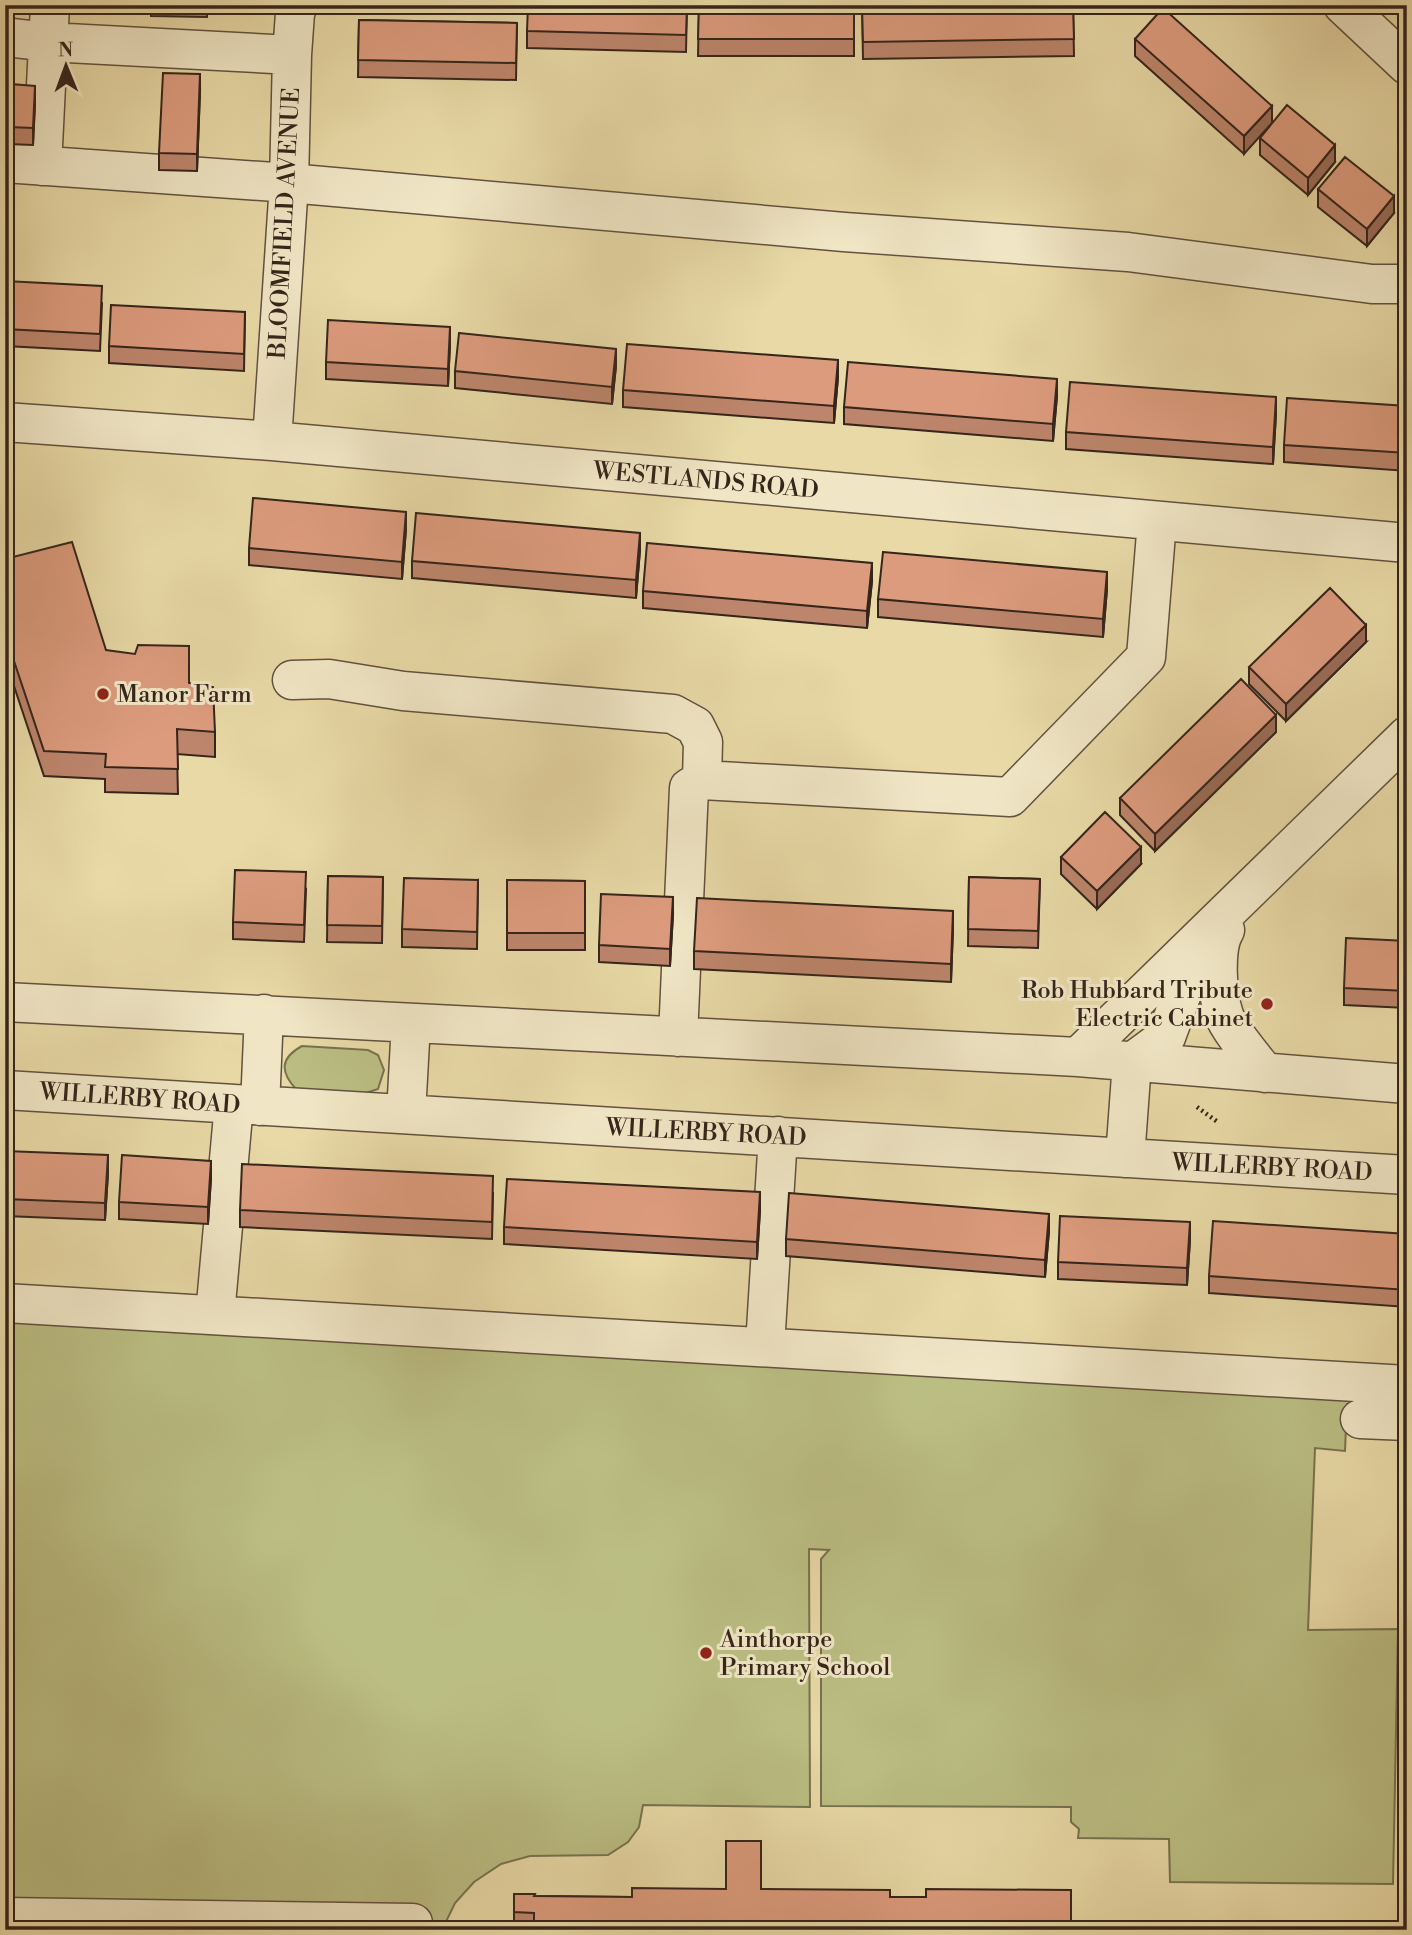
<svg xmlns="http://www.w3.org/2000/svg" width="1412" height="1935" viewBox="0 0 1412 1935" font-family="'Libre Bodoni',serif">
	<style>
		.green { fill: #bbbe83; stroke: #78724f; stroke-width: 2 }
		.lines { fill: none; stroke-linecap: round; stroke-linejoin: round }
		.minor-casing { stroke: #62523e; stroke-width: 41 }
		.path { stroke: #35251b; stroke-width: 4.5; stroke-dasharray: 2 3.5; stroke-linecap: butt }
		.minor { stroke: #f0e6c5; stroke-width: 38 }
		.wall { fill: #bd856c; stroke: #35251b; stroke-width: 2 }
		.shaded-wall { fill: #9a6c58; stroke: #35251b; stroke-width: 2 }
		.building { fill: #dc9b7d; stroke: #35251b; stroke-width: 2 }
		.poi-dot { fill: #8f2418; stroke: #f0e6c5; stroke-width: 2.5 }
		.labels { text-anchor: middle; stroke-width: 6; stroke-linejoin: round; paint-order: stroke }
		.street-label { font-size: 24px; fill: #35251b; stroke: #f0e6c5 }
		.poi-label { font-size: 24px; fill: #35251b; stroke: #f0e6c5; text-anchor: start }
	</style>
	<rect width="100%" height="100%" fill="#e8d9a6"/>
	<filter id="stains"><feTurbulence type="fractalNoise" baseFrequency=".00286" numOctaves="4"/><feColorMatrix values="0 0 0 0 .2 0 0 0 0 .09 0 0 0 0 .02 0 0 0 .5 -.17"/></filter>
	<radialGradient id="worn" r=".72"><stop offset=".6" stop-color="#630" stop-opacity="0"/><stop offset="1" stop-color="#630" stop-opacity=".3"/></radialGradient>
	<path class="green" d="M 302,1046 L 368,1050 L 378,1055 L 384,1070 L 378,1089 L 366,1093 L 296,1089 C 280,1072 280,1058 302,1046 Z
		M 5,1314 L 1407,1397 L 1407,1407 L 1347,1404 L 1345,1451 L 1315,1448 L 1308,1630 L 1398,1629 L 1393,1884 L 1170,1882 L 1169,1839 L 1078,1838 L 1079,1829 L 1071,1822 L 1071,1807 L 821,1806 L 821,1559 L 829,1550 L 809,1549 L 810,1807 L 643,1805 L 639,1827 L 628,1842 L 608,1855 L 530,1856 L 501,1864 L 474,1882 L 455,1903 L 442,1930 L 5,1908 Z"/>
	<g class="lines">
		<g class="minor-casing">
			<path id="minor" d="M 1343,5 L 1407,65
				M 5,37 L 48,42 L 292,55
				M 5,163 L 289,183 L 844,232 L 1128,252 L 1372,284 L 1407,284
				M 42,166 L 50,5
				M 5,422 L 272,441 L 1407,543
				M 272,441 L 289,183 L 292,55 L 295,13 L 298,5
				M 292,680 L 329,679 L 403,691 L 673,714 L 695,726 L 703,742 L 702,780 L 689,788 L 678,1037
				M 702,780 L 1010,797 L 1146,657 L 1157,521
				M 1225,930 C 1214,948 1217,995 1224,1015 C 1228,1028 1255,1060 1265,1073
				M 5,1002 L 1078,1057 L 1407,1084
				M 1078,1057 L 1407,736
				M 5,1090 L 1407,1175
				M 260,1106 L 264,1014
				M 406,1114 L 411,1023
				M 1125,1158 L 1132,1062 L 1166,1037 L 1185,985 L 1212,948
				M 5,1303 L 1407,1385
				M 215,1315 L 234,1104
				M 765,1346 L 778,1136
				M 1360,1419 L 1407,1421
				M 5,1917 L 413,1923 L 413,1930"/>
		</g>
		<path class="path" d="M 1197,1107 L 1219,1123"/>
		<use href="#minor" class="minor"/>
	</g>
	<path class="wall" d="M 151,5 L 207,5 L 207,17 L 151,16 Z
		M 687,5 L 686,52 L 527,48 L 527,31 Z
		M 699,5 L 854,5 L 854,56 L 698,56 Z
		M 862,5 L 1073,5 L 1074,56 L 863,59 Z
		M 359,20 L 517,23 L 516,80 L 358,77 Z
		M 1135,39 L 1272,106 L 1244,154 L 1135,56 Z
		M 5,66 L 12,84 L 35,103 L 33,145 L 8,144 L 8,120 L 5,119 Z
		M 200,91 L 197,171 L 159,170 L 159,153 Z
		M 1260,138 L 1335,162 L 1308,195 L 1260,155 Z
		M 1318,189 L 1394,213 L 1367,246 L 1318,207 Z
		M 5,281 L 102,303 L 100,351 L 5,346 Z
		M 245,312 L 244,371 L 109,363 L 109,346 Z
		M 450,344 L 448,386 L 326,379 L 326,362 Z
		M 616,366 L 612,404 L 455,388 L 455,371 Z
		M 838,377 L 834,423 L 623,407 L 623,390 Z
		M 1057,396 L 1053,441 L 844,424 L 844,407 Z
		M 1407,406 L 1407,471 L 1284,462 L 1284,445 Z
		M 1276,414 L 1273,464 L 1066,449 L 1066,432 Z
		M 406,529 L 402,579 L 249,565 L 249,548 Z
		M 640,550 L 636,598 L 412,578 L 412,561 Z
		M 5,559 L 106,650 L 215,732 L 215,757 L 177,754 L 178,794 L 105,792 L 105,779 L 44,776 L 5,659 Z
		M 872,581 L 867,628 L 643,608 L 643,591 Z
		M 1107,589 L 1103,637 L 878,617 L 878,599 Z
		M 1366,642 L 1286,721 L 1249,684 L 1249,667 Z
		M 1276,732 L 1155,851 L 1120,815 L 1120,798 Z
		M 1061,857 L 1141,864 L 1097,909 L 1061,874 Z
		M 328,876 L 383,877 L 382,943 L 327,942 Z
		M 969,877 L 1040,879 L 1038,948 L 968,946 Z
		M 478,880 L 477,949 L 402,947 L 402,929 Z
		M 507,880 L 585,881 L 585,950 L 507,950 Z
		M 306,889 L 304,942 L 233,939 L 233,922 Z
		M 673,914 L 670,966 L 599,962 L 599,945 Z
		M 953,928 L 951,982 L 694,969 L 694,951 Z
		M 1407,941 L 1407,1008 L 1344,1005 L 1344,988 Z
		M 5,1151 L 108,1173 L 105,1220 L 5,1216 Z
		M 211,1178 L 208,1224 L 119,1219 L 119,1202 Z
		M 493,1193 L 492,1239 L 240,1227 L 240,1210 Z
		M 760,1210 L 757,1259 L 504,1244 L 504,1227 Z
		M 1049,1231 L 1045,1277 L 786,1256 L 786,1239 Z
		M 1407,1234 L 1407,1307 L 1209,1293 L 1209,1276 Z
		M 1190,1240 L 1187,1285 L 1058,1279 L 1058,1262 Z
		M 761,1889 L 890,1897 L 1071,1930 L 514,1930 L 514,1894 L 535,1896 L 632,1897 Z"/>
	<path class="shaded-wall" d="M 200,74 L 200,91 L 197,171 L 197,154 Z
		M 35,86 L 35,103 L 33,145 L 33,128 Z
		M 1272,106 L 1272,123 L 1244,154 L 1244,136 Z
		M 1335,145 L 1335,162 L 1308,195 L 1308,178 Z
		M 1394,196 L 1394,213 L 1367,246 L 1367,229 Z
		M 450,327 L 450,344 L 448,386 L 448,369 Z
		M 616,349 L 616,366 L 612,404 L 612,387 Z
		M 838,360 L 838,377 L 834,423 L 834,406 Z
		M 1057,379 L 1057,396 L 1053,441 L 1053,424 Z
		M 1276,397 L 1276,414 L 1273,464 L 1273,447 Z
		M 406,512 L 406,529 L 402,579 L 402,562 Z
		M 640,533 L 640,550 L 636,598 L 636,580 Z
		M 872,563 L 872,581 L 867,628 L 867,611 Z
		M 1107,572 L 1107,589 L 1103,637 L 1103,619 Z
		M 1366,625 L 1366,642 L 1286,721 L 1286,704 Z
		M 1276,715 L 1276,732 L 1155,851 L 1155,834 Z
		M 1141,847 L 1141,864 L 1097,909 L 1097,891 Z
		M 673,897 L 673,914 L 670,966 L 670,949 Z
		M 953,911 L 953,928 L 951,982 L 951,964 Z
		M 108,1155 L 108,1173 L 105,1220 L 105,1203 Z
		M 211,1161 L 211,1178 L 208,1224 L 208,1207 Z
		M 760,1192 L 760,1210 L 757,1259 L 757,1242 Z
		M 1049,1214 L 1049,1231 L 1045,1277 L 1045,1260 Z
		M 1190,1222 L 1190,1240 L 1187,1285 L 1187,1268 Z"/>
	<path class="building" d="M 528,5 L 687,5 L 686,35 L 527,31 Z
		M 699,5 L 854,5 L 854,39 L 698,39 Z
		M 862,5 L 1073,5 L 1074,39 L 863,42 Z
		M 1163,8 L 1272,106 L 1244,136 L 1135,39 Z
		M 359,20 L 517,23 L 516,63 L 358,60 Z
		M 5,66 L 12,66 L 11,84 L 35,86 L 33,128 L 8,127 L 9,103 L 5,102 Z
		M 163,73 L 200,74 L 197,154 L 159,153 Z
		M 1287,105 L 1335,145 L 1308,178 L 1260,138 Z
		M 1345,157 L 1394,196 L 1367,229 L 1318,189 Z
		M 5,281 L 102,286 L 100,334 L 5,329 Z
		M 111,305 L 245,312 L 244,354 L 109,346 Z
		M 328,320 L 450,327 L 448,369 L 326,362 Z
		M 459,333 L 616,349 L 612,387 L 455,371 Z
		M 627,344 L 838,360 L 834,406 L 623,390 Z
		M 848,362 L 1057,379 L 1053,424 L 844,407 Z
		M 1070,382 L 1276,397 L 1273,447 L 1066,432 Z
		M 1287,398 L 1407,406 L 1407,453 L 1284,445 Z
		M 253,498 L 406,512 L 402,562 L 249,548 Z
		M 416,513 L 640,533 L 636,580 L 412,561 Z
		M 72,542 L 106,650 L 135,654 L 138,645 L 189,646 L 189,683 L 213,687 L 215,732 L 177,729 L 178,769 L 105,767 L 106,754 L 44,751 L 5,634 L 5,559 Z
		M 647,543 L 872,563 L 867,611 L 643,591 Z
		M 883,552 L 1107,572 L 1103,619 L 878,599 Z
		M 1330,588 L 1366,625 L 1286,704 L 1249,667 Z
		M 1241,679 L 1276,715 L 1155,834 L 1120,798 Z
		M 1105,812 L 1141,847 L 1097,891 L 1061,857 Z
		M 235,870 L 306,872 L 304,925 L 233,922 Z
		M 328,876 L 383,877 L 382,926 L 327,925 Z
		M 969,877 L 1040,879 L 1038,931 L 968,929 Z
		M 404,878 L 478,880 L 477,932 L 402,929 Z
		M 507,880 L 585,881 L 585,933 L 507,933 Z
		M 601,894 L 673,897 L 670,949 L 599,945 Z
		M 697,898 L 953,911 L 951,964 L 694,951 Z
		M 1346,938 L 1407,941 L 1407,991 L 1344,988 Z
		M 5,1151 L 108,1155 L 105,1203 L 5,1199 Z
		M 122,1155 L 211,1161 L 208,1207 L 119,1202 Z
		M 242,1164 L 493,1176 L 492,1222 L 240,1210 Z
		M 507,1179 L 760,1192 L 757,1242 L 504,1227 Z
		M 789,1193 L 1049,1214 L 1045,1260 L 786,1239 Z
		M 1060,1216 L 1190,1222 L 1187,1268 L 1058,1262 Z
		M 1213,1221 L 1407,1234 L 1407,1290 L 1209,1276 Z
		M 726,1841 L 761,1841 L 761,1889 L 890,1890 L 890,1897 L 926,1897 L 926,1889 L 1071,1890 L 1071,1930 L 534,1930 L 534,1913 L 514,1912 L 514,1894 L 535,1894 L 534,1896 L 632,1897 L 632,1888 L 726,1889 Z"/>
	<g class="poi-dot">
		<circle cx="103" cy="694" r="7"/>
		<circle cx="1267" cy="1004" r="7"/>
		<circle cx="706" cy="1653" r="7"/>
	</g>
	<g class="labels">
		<g class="street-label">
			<text transform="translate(284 223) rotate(-87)" y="8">BLOOMFIELD AVENUE</text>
			<text transform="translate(706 480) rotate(5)" y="8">WESTLANDS ROAD</text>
			<text transform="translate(140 1098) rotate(4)" y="8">WILLERBY ROAD</text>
			<text transform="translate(706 1132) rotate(3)" y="8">WILLERBY ROAD</text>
			<text transform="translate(1272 1167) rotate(3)" y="8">WILLERBY ROAD</text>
		</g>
		<g class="poi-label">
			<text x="117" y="702">Manor Farm</text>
			<text x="1253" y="998" text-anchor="end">Rob Hubbard Tribute<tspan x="1253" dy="28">Electric Cabinet</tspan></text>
			<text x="720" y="1647">Ainthorpe<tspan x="720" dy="28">Primary School</tspan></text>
		</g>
	</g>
	<rect width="1412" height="1935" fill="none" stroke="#e8d9a6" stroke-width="28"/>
	<rect x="7" y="7" width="1398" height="1921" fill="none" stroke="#35251b" stroke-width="3.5"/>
	<rect x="14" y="14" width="1384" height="1907" fill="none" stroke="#35251b" stroke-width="2"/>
	<g transform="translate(66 66) rotate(359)" stroke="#f0e6c5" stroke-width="5" paint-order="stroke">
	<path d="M0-5L12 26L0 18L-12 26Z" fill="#35251b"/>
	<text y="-10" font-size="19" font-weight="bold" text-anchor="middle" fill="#35251b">N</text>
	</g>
	<rect width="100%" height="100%" filter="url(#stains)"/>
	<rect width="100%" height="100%" fill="url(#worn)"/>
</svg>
